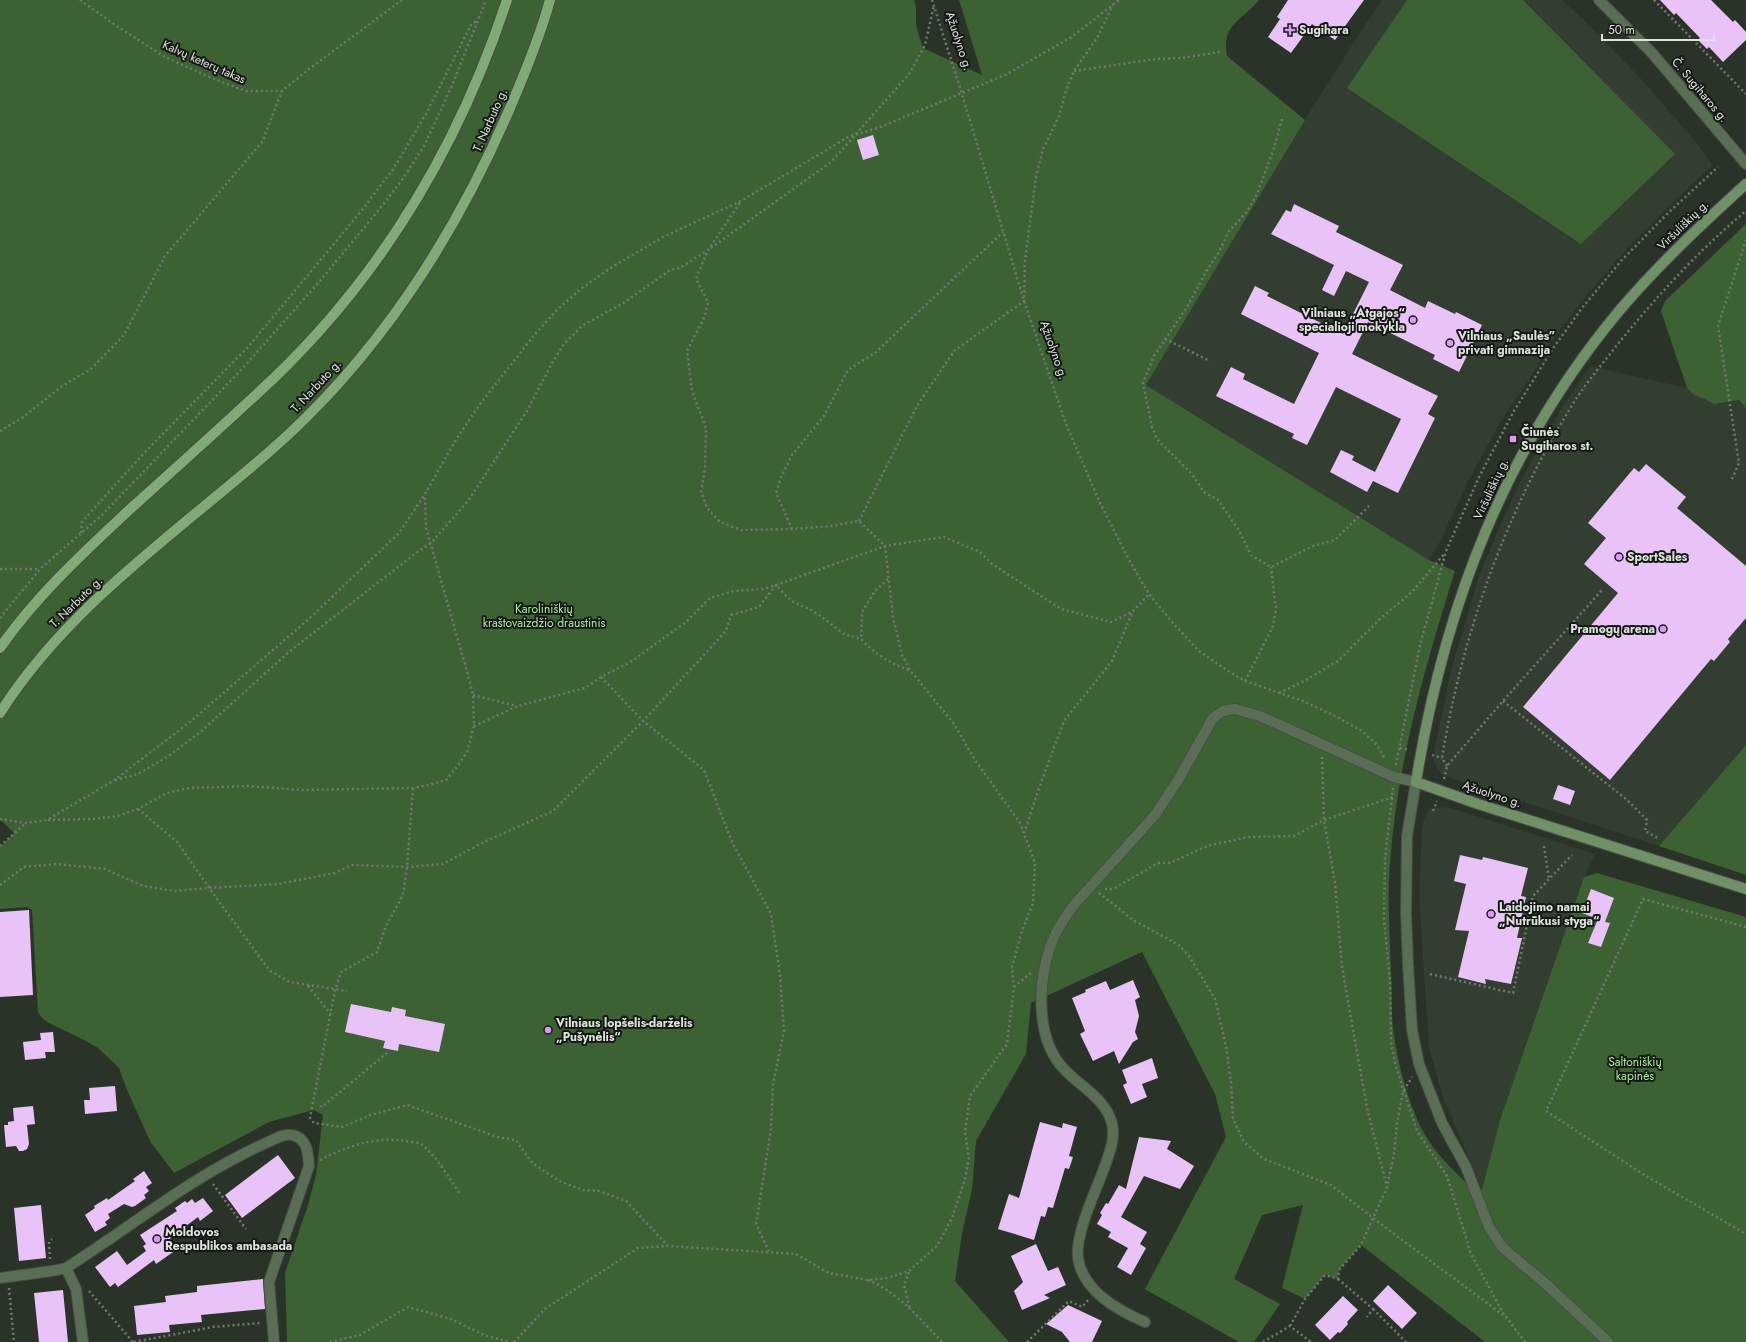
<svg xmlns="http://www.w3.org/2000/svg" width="1746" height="1342" viewBox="0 0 1746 1342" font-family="Jost,sans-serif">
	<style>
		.built { fill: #323e2f }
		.green { fill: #3c6133 }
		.building { fill: #e9c3f7 }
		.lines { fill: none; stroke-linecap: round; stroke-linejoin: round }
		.street-casing { stroke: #474f45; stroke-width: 12 }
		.secondary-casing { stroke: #474f45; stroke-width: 12 }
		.primary-casing { stroke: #474f45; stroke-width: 12 }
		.path { stroke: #737a71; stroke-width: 2.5; stroke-dasharray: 2 3; stroke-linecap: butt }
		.street { stroke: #596e55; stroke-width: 10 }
		.secondary { stroke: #709068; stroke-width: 10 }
		.primary { stroke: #80aa76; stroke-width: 10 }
		.poi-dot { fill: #dc99f4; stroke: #151915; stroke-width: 1.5 }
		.labels { text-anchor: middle; stroke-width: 4; stroke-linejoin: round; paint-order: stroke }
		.poi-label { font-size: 12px; font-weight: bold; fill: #dee3dc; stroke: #151915; text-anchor: start }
		.street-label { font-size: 12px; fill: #dee3dc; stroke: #151915 }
		.park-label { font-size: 12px; fill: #a9ec98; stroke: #151915 }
	</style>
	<rect width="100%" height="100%" fill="#2a3328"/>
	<path class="built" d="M 1382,0 L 1562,0 L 1583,19 L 1643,81 L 1695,141 L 1712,164 L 1711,167 L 1667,208 L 1624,252 L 1586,296 L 1551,342 L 1532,375 L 1500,423 L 1467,483 L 1441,540 L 1429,560 L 1146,385 L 1297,132 L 1359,34 Z
		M 1590,366 L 1687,388 L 1694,395 L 1714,404 L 1739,400 L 1746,408 L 1746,745 L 1659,846 L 1454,779 L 1442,774 L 1436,767 L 1434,761 L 1434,751 L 1451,671 L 1478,579 L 1496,535 L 1521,480 L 1541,444 L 1560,411 Z
		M 1439,807 L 1451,808 L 1595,854 L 1584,877 L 1500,1120 L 1482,1189 L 1443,1097 L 1429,1048 L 1419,896 L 1422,828 L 1426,813 L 1431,808 Z"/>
	<path class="green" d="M 0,0 L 914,0 L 916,6 L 916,26 L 923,48 L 982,75 L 959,0 L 1259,0 C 1242,21 1221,24 1227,56 L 1305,120 L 1146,385 L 1429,560 L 1455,571 C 1425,667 1397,763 1390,864 C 1387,899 1390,936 1391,972 C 1392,990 1391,1009 1393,1027 C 1397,1061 1408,1104 1424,1133 C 1437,1156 1456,1173 1474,1190 L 1482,1189 L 1500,1120 L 1584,877 L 1597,873 L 1746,917 L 1746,1342 L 1485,1342 L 1361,1245 L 1339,1270 L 1338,1279 L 1325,1275 L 1305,1299 L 1282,1288 L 1303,1205 L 1262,1215 L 1234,1279 L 1280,1304 L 1254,1342 L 1239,1342 L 1145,1289 L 1226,1137 L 1215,1094 L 1142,952 L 1031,1003 L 1026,1054 L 976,1141 L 972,1189 L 962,1234 L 955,1281 L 1009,1342 L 287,1342 L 285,1273 L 308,1205 L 316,1175 L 323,1115 L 314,1110 L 269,1122 L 174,1173 L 150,1141 L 127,1090 L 119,1068 L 98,1048 L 86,1041 L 49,1023 L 42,1018 L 38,1012 L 32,910 L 27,907 L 0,909 L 0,847 L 14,833 L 0,819 Z
		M 1407,0 L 1523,0 L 1675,154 L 1581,244 L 1347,88 Z
		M 1746,224 L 1746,408 L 1739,400 L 1714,404 L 1704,399 L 1694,395 L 1687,388 L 1661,311 L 1665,301 Z
		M 1746,745 L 1746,875 L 1659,846 Z"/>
	<path class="building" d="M 1288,0 L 1364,0 L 1335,40 L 1312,24 L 1291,53 L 1268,37 L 1280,19 L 1277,17 Z
		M 1660,0 L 1711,0 L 1733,22 L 1735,20 L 1746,32 L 1746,40 L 1723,62 L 1709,47 L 1707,49 L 1698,40 L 1700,38 L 1676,13 L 1674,15 Z
		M 873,135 L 879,155 L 863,160 L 857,140 Z
		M 1294,204 L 1339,226 L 1336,232 L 1403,265 L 1390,290 L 1425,308 L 1428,301 L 1455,314 L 1456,312 L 1482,325 L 1459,372 L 1433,359 L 1435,355 L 1368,322 L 1352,354 L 1438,396 L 1428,414 L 1435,418 L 1398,493 L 1373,481 L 1367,492 L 1330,472 L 1341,450 L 1354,456 L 1352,460 L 1375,472 L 1401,419 L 1336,387 L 1307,445 L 1292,438 L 1294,434 L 1216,396 L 1231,367 L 1245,374 L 1243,379 L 1294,404 L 1319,353 L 1241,314 L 1255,286 L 1269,293 L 1267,296 L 1343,334 L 1369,282 L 1346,271 L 1334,296 L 1322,290 L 1334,265 L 1271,234 L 1286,210 L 1291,212 Z
		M 1646,464 L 1686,497 L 1677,508 L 1746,566 L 1746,618 L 1728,639 L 1730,642 L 1714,661 L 1711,659 L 1610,780 L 1523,707 L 1618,593 L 1584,564 L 1606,538 L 1588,523 L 1634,468 L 1639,472 Z
		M 1558,785 L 1575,791 L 1570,805 L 1553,799 Z
		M 1460,855 L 1482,860 L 1483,857 L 1528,868 L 1521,896 L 1526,897 L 1517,938 L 1522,938 L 1511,984 L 1485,979 L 1486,984 L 1458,977 L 1469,931 L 1455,930 L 1466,884 L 1454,881 Z
		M 1591,889 L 1614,898 L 1605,922 L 1610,923 L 1601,947 L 1588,943 L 1598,919 L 1582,913 Z
		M 29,910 L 33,995 L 0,997 L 0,912 Z
		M 1133,980 L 1140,997 L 1135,1000 L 1139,1016 L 1135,1032 L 1138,1039 L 1133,1042 L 1119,1064 L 1114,1051 L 1093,1061 L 1080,1034 L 1085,1031 L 1072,998 L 1086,992 L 1085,990 L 1106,981 L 1110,990 Z
		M 351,1004 L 391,1012 L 392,1007 L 406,1010 L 405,1016 L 445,1024 L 439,1052 L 399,1044 L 398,1051 L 383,1048 L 385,1041 L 345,1032 Z
		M 53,1032 L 55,1052 L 45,1052 L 46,1058 L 25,1060 L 23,1042 L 41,1040 L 40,1033 Z
		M 1152,1058 L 1158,1078 L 1142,1084 L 1147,1097 L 1131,1104 L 1123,1085 L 1127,1083 L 1122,1070 Z
		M 115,1086 L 117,1111 L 85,1114 L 84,1100 L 90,1100 L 89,1088 Z
		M 33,1106 L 35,1124 L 27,1125 L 29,1144 L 27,1149 L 23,1151 L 19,1151 L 16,1146 L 6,1147 L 4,1125 L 8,1125 L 8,1122 L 14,1121 L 13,1108 Z
		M 1040,1122 L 1062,1128 L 1063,1123 L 1077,1127 L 1069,1156 L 1073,1157 L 1069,1169 L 1065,1168 L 1053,1208 L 1048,1207 L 1045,1217 L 1041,1216 L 1034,1240 L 998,1229 L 1009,1194 L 1019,1198 Z
		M 1139,1137 L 1171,1141 L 1167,1149 L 1194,1166 L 1180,1189 L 1144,1176 L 1121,1217 L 1147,1232 L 1140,1244 L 1146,1248 L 1131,1275 L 1117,1267 L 1128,1248 L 1108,1237 L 1111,1232 L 1097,1224 L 1102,1215 L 1100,1213 L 1106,1203 L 1108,1204 L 1119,1185 L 1126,1189 Z
		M 278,1155 L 295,1178 L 242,1218 L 225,1195 Z
		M 144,1171 L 152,1183 L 146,1187 L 149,1191 L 144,1195 L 146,1198 L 135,1206 L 132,1207 L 124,1204 L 108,1214 L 110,1218 L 105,1222 L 107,1225 L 95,1232 L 85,1215 L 95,1208 L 94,1206 L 107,1198 L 108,1200 L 135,1181 L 133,1179 Z
		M 203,1198 L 213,1211 L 200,1221 L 198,1217 L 170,1238 L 176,1250 L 156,1264 L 154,1260 L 118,1287 L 115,1283 L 110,1287 L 95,1267 L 117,1251 L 127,1265 L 146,1251 L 143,1246 L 146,1244 L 140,1235 L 177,1211 L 175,1208 L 185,1201 L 187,1203 L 192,1199 L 195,1203 Z
		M 41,1205 L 46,1258 L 19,1261 L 14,1208 Z
		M 1036,1244 L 1048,1271 L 1058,1267 L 1066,1285 L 1044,1295 L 1050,1298 L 1022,1310 L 1014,1291 L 1023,1282 L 1011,1256 Z
		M 263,1279 L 265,1309 L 201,1315 L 202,1322 L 169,1325 L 170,1332 L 137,1335 L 134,1306 L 166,1302 L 165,1296 L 197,1292 L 197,1286 Z
		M 1388,1285 L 1417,1313 L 1402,1329 L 1373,1301 Z
		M 63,1290 L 68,1342 L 39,1342 L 34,1293 Z
		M 1343,1296 L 1358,1310 L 1347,1322 L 1348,1324 L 1340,1333 L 1338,1332 L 1330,1340 L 1315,1325 Z
		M 1068,1305 L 1102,1321 L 1092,1342 L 1070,1342 L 1062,1332 L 1046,1324 Z"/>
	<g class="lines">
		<g class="street-casing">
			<path id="street" d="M 1599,0 L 1652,53 L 1746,164
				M 66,1268 L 76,1289 L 83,1342
				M 0,1278 L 52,1271 L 66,1268 C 132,1226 194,1175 266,1143 C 273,1140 284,1133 292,1135 C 307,1138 308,1152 309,1166 L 269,1282 L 274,1342
				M 1145,1322 C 1117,1310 1083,1291 1078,1258 C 1075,1234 1095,1193 1103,1171 C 1108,1157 1116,1139 1112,1124 C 1107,1100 1081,1087 1065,1070 C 1033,1038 1037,972 1056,933 C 1061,923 1067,914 1074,905 L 1155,815 L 1178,780 L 1213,718 L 1223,711 L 1235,709 L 1260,716 L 1394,777 L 1416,782 L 1407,836 L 1406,913 L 1408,965 L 1412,1030 L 1419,1064 L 1442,1123 L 1466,1167 L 1489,1227 L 1503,1248 L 1545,1283 L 1608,1342"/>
		</g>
		<g class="secondary-casing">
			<path id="secondary" d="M 1746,184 C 1702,224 1658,265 1619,311 C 1505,448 1444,607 1416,782 L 1478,804 L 1746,889"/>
		</g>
		<g class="primary-casing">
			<path id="primary" d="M 0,648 C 36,596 82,554 128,511 C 177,467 226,423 274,378 C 383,273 460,143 507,0
				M 0,713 C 67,607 176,533 269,452 C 376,359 455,237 510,108 C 525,73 540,37 550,0"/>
		</g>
		<path class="path" d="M 80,0 L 118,27 L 165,57 L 214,79 L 246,91 L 282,91 L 309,69 L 402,0
			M 932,0 L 962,94 L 1024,301 L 1066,424 L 1100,503 L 1129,560 L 1149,594 L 1171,621 L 1199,651 L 1225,669 L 1245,681 L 1303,701 L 1333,715 L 1362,731 L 1377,745 L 1385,759
			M 1654,0 L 1746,94
			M 1074,71 L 1156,59 L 1181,58 L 1220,52
			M 1282,119 L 1274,148 L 1257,194 L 1246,213 L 1229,231 L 1219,252 L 1207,270 L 1187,307 L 1154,356 L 1143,383 L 1152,427 L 1157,439 L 1191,473 L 1204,492 L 1218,500 L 1238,529 L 1251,555 L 1271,567 L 1313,546 L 1335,540 L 1369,506
			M 711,248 L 831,162 L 856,134 L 910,73 L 925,45 L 934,5
			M 1165,339 L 1210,361
			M 0,431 L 22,418 L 62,386 L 91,369 L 124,335 L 165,256 L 262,142 L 282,91
			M 1732,479 L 1739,463 L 1718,326 L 1746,240
			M 859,521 L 917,406 L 954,351 L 1024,301 L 1025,260 L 1036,177 L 1043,149 L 1059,116 L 1066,90 L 1074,71 L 1097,38 L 1113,5
			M 792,529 L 776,493 L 781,477 L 792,455 L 824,416 L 848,370 L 876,352 L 1003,232
			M 81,533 L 82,522 L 87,516 L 146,451 L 248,347 L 362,210 L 394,168 L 427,112 L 472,23 L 478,21
			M 0,569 L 40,569
			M 888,579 L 875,591 L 862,612 L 861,639 C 875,654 889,663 909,670
			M 0,618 L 40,569 L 102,515 L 241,370 L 319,282 L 377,212 L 402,180 L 424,146 L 451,88 L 486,0
			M 601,677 L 643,721 L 726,631 L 731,615 L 759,607 L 776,585 L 791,601 L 809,609 L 822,617 L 844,634 L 861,639
			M 1245,681 L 1273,626 L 1276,610 L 1271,567
			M 1279,693 L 1304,681 L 1338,661 L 1379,620 L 1413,591 L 1445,553
			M 473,695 L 517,706
			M 1503,701 L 1626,799 L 1647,820 L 1645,831 L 1658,838
			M 474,726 L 518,706 L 585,688 L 601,677 L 632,661 L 686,622 L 710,598 L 734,591 L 763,589 L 776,585 L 885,546 L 944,537 L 980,552 L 992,564 L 1061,609 L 1111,622 L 1132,612 L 1149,594
			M 1400,748 L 1410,750
			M 1432,755 L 1442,758
			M 1322,757 L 1324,820 L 1335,883 L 1342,967 L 1367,1108 L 1387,1187
			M 1396,765 L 1420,645 L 1446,551 L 1480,475 L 1514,411 L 1554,347 L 1582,308 L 1621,261 L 1668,213 L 1718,167
			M 1447,766 L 1442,758 C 1463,630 1508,505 1578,396 C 1590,378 1604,362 1617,345 C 1656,297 1699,250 1746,211
			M 1444,779 L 1447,766 L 1503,701 L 1602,590
			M 115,780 L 138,774 L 167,757 L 198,734 L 290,651 L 416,553 L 431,543 L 468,501 L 527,411 L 552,363 L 564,344 L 582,326 L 625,302 L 670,270 L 680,268 L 705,252
			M 413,788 L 407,867 L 403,895 L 386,926 L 377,952 L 341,972 L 335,990 L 310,1118 L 314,1123 L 342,1127 L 371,1115 L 407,1105 L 498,1137 L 516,1140 L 532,1163 L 559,1181 L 583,1190 L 599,1191 L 626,1201 L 668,1246
			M 1393,788 L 1385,858 L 1384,919 L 1390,981 L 1391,1043 L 1396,1067 L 1417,1131 L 1447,1176 L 1471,1254 L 1503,1313 L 1525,1342
			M 138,809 L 177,842 L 220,903 L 270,971 L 290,982 L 347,991
			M 1433,811 L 1437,801
			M 0,819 L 27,823 L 47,820 L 113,781 L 190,722 L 311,617 L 399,533 L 425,494 L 457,438 L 480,404 L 535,334 L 559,308 L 582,288 L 612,267 L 663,237 L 741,201 L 848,137 L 878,128 L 1005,75 L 1070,38 L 1119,0
			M 48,820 L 93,819 L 118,816 L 138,809 L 167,793 L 189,788 L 248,786 L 302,790 L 413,788 L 429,785 L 446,780 L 457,767 L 467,752 L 474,726 L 473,695 L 468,675 L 426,528 L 425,495
			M 1024,833 L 1039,788 L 1064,721 L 1112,661 L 1132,613
			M 0,846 L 26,823
			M 1544,846 L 1549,879
			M 0,885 L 24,867 L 56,864 L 105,869 L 143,886 L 175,891 L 209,888 L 278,884 L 335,873 L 352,865 L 407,867 L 443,864 L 484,842 L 553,811 L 643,721 L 704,770 L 732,842 L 771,914 L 780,975 L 784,1031 L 773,1084 L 771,1129 L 756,1224 L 769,1252
			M 1105,889 L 1113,889 L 1158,863 L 1170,863 L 1207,846 L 1248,837 L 1294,836 L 1324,820 L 1393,797
			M 1099,893 L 1133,920 L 1179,945 L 1189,956 L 1215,999 L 1226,1046 L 1231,1082 L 1233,1119 L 1244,1142 L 1264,1159 L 1331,1185 L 1374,1219 L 1503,1315
			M 1746,927 L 1643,899 L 1546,1111 L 1646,1176 L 1746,1234
			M 1430,974 L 1513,993 L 1533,896 L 1572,855
			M 308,986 L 331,1014
			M 1014,987 L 1032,972
			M 320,1106 L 322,1107 L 388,1052
			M 320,1160 C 347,1146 376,1136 406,1141 C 410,1142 417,1142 421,1144 C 435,1154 451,1181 461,1195
			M 213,1184 L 246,1229
			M 50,1259 L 49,1242 L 52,1239
			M 909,1272 L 904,1285 L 910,1309
			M 1338,1279 L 1373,1309 L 1367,1317
			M 868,1280 C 898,1292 920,1319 942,1342
			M 9,1288 L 14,1342
			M 89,1291 L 133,1342
			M 1373,1309 L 1406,1342
			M 1290,1326 L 1305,1299 L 1325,1275 L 1338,1279 L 1339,1270 L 1361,1245 L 1387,1187 L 1394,1154 L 1397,1123 L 1403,1092 L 1412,1077
			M 134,1342 L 213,1327 L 260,1323
			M 330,1342 L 360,1335 L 408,1307 L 451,1319 L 484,1335 L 510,1342
			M 514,1342 L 545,1309 L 638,1248 L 668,1246 L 796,1254 L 829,1273 L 867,1280 L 887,1278 L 909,1271 L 937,1246 L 952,1218 L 965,1179 L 969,1158 L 965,1132 L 970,1096 L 1007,1044 L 1014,987 L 1012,967 L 1022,931 L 1033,903 L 1035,863 L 1020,823 L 975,760 L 954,724 L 910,670 L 902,655 L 893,617 L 885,546 L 859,521 L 831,526 L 792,529 L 741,530 L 720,522 L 707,508 L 701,491 L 705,469 L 706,428 L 692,391 L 687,351 L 705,316 L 708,302 L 696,279 L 707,252 L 741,201
			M 1027,1342 L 1069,1301 L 1082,1307 L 1088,1300
			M 1263,1342 L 1290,1326 L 1311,1342"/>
		<use href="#street" class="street"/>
		<use href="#secondary" class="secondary"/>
		<use href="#primary" class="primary"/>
	</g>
	<g class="poi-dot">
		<path d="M1288 24h4v4h4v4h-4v4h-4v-4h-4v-4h4z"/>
		<circle cx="1413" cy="320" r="4"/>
		<circle cx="1450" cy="343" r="4"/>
		<rect x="1509" y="435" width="8" height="8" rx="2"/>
		<circle cx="1619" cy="557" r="4"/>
		<circle cx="1663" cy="629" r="4"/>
		<circle cx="1491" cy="914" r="4"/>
		<circle cx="548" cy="1030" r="4"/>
		<circle cx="157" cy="1239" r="4"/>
	</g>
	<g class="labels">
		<g class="poi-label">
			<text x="1299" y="34">Sugihara</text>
			<text x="1405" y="317" text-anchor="end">Vilniaus „Atgajos“<tspan x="1405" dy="14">specialioji mokykla</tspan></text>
			<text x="1458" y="340">Vilniaus „Saulės”<tspan x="1458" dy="14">privati gimnazija</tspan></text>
			<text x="1521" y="436">Čiunės<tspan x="1521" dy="14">Sugiharos st.</tspan></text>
			<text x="1627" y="561">SportSales</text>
			<text x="1655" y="633" text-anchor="end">Pramogų arena</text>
			<text x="1499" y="911">Laidojimo namai<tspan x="1499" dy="14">„Nutrūkusi styga“</tspan></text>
			<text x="556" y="1027">Vilniaus lopšelis-darželis<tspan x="556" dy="14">„Pušynėlis“</tspan></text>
			<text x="165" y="1236">Moldovos<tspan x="165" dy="14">Respublikos ambasada</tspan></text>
		</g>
		<g class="street-label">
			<text transform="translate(959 41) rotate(72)" y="4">Ąžuolyno g.</text>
			<text transform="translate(204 62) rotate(24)" y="4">Kalvų keterų takas</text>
			<text transform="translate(1700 90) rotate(50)" y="4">Č. Sugiharos g.</text>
			<text transform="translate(490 120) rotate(-66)" y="4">T. Narbuto g.</text>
			<text transform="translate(1683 225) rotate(-44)" y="4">Viršuliškių g.</text>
			<text transform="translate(1054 350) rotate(71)" y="4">Ąžuolyno g.</text>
			<text transform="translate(316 386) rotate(-47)" y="4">T. Narbuto g.</text>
			<text transform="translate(1491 489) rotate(-65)" y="4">Viršuliškių g.</text>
			<text transform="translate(76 602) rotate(-44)" y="4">T. Narbuto g.</text>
			<text transform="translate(1492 794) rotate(18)" y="4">Ąžuolyno g.</text>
		</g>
		<g class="park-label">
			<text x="544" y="613">Karoliniškių<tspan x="544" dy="14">kraštovaizdžio draustinis</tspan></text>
			<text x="1635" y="1066">Saltoniškių<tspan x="1635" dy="14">kapinės</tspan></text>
		</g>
	</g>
	<path d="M1602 34v6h112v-6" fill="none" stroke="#dee3dc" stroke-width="2"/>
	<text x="1608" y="34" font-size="12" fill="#dee3dc" stroke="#151915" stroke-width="3" paint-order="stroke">50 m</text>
</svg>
